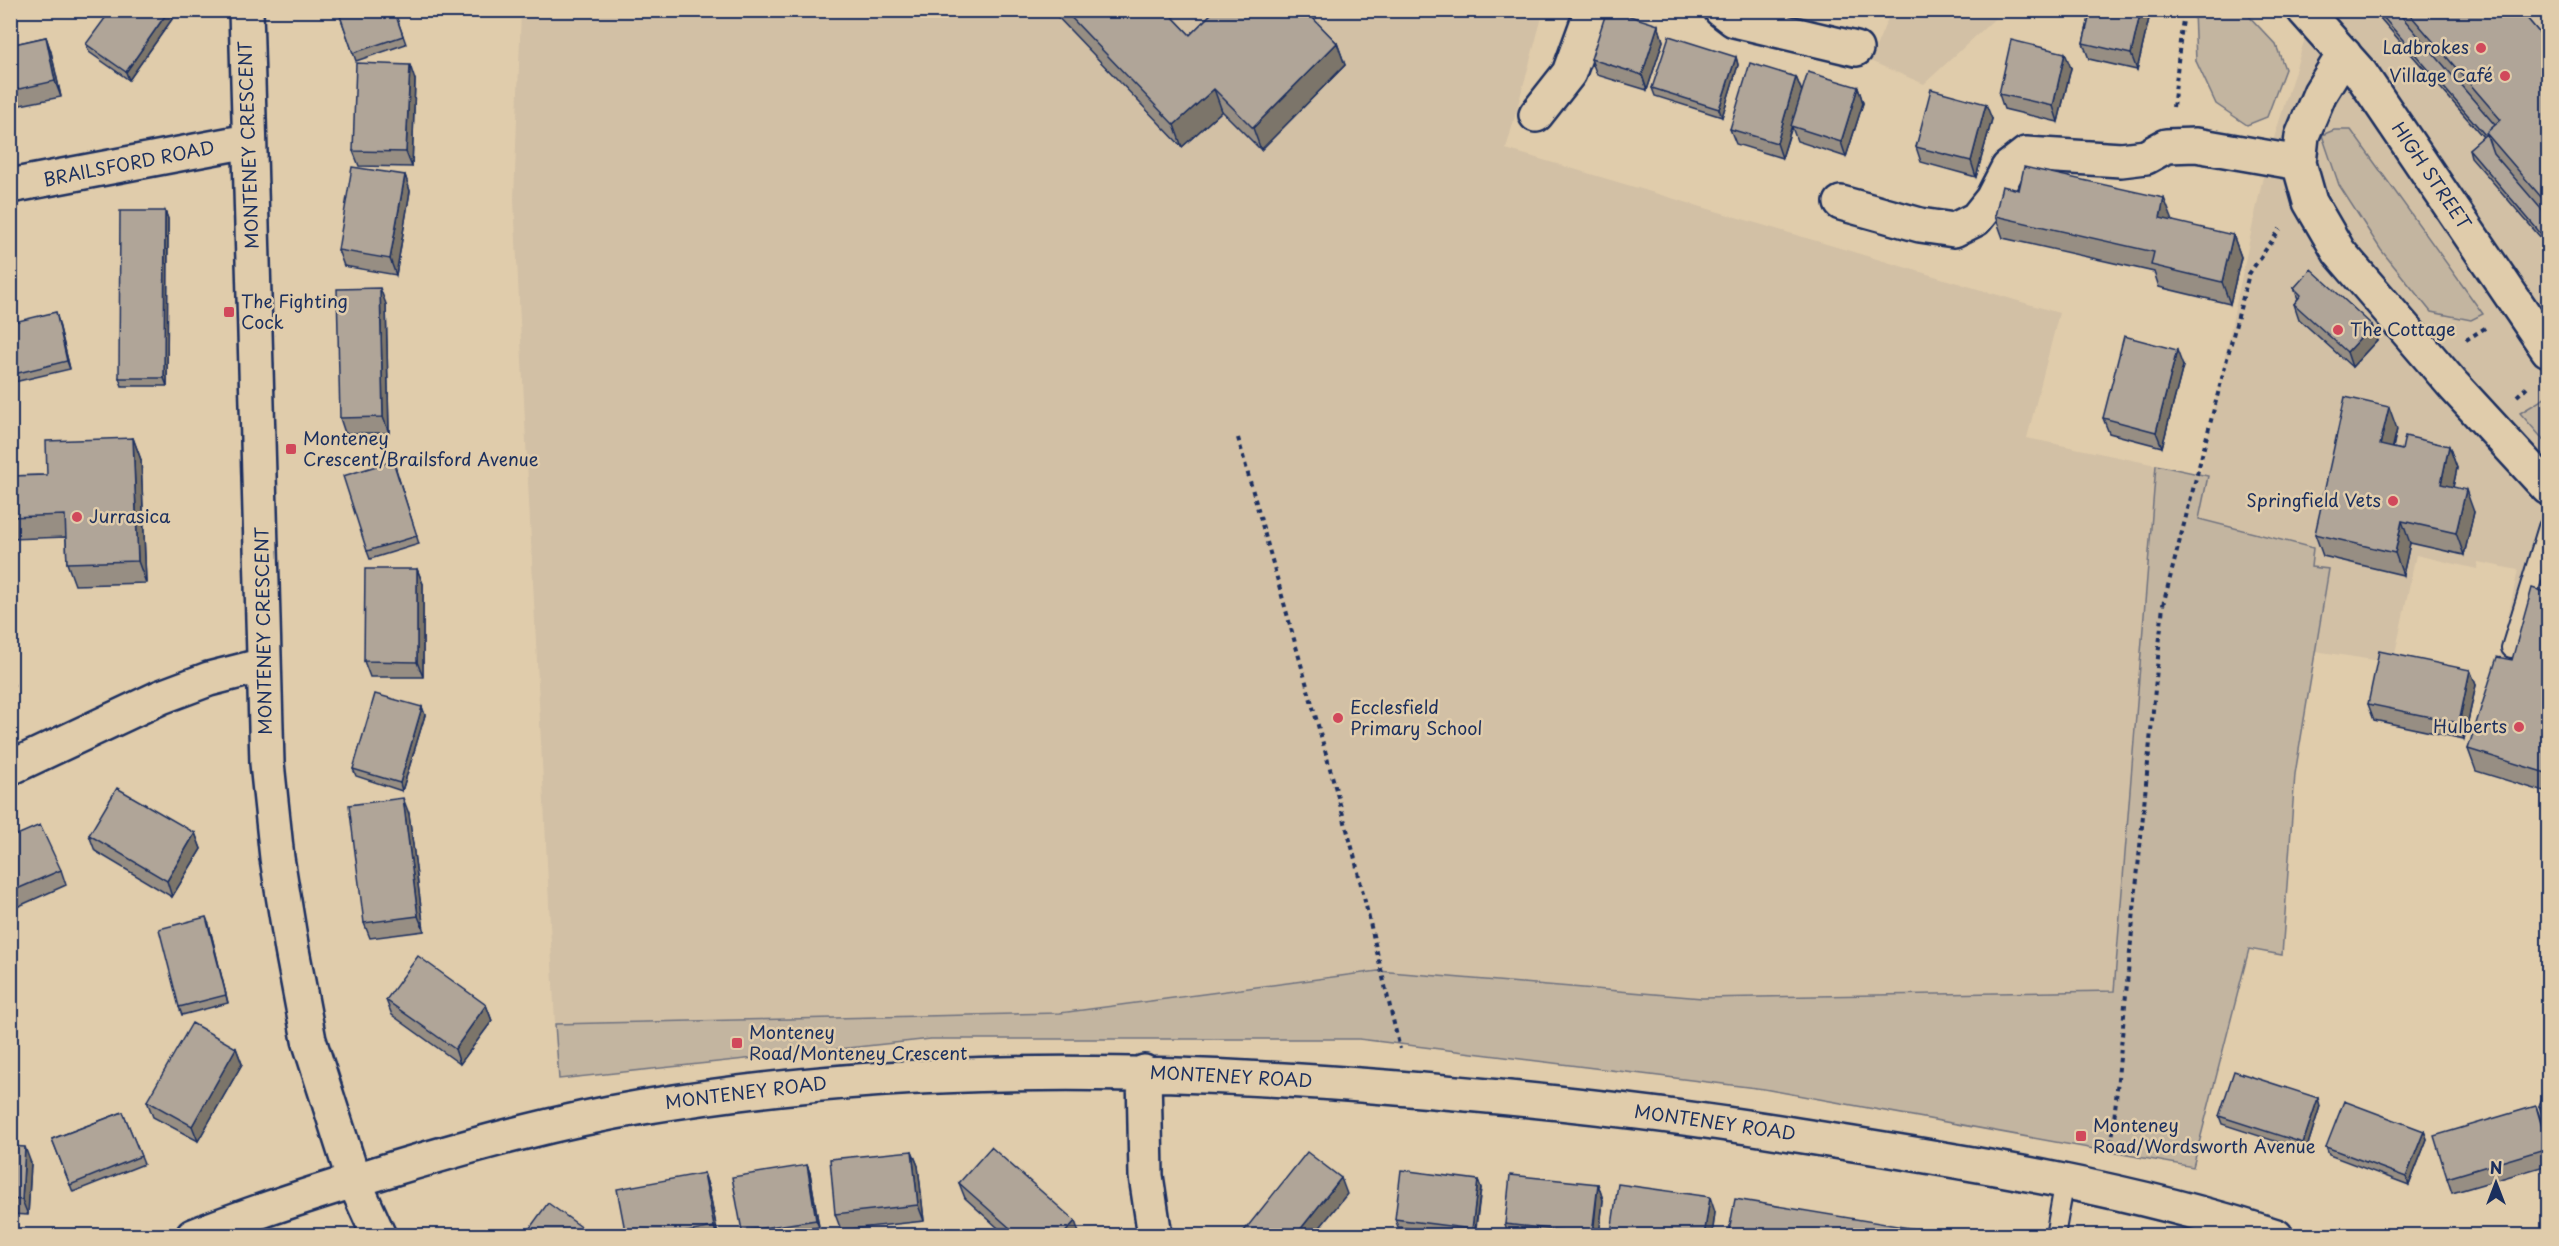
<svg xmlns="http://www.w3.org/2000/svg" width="2559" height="1246" viewBox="0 0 2559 1246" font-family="'Playpen Sans',sans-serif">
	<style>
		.built { fill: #d2c0a5 }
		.green { fill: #c3b5a0; stroke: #6f727f; stroke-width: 1.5 }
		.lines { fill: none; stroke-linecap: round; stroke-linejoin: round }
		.service-casing { stroke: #1b2f5e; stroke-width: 22 }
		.minor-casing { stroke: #1b2f5e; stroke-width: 38 }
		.tertiary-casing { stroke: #1b2f5e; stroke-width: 38 }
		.path { stroke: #1b2f5e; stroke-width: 4; stroke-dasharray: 4.5 4.5; stroke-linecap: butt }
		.service { stroke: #e0ccab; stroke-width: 18 }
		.minor { stroke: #e0ccab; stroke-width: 33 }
		.tertiary { stroke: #e0ccab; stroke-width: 33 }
		.wall { fill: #978e83; stroke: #1b2f5e; stroke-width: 1.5 }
		.shaded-wall { fill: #7b746a; stroke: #1b2f5e; stroke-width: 1.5 }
		.building { fill: #b0a598; stroke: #1b2f5e; stroke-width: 1.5 }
		.poi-dot { fill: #d1495b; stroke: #e0ccab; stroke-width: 2 }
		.labels { text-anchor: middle; stroke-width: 5; stroke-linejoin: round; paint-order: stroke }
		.poi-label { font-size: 18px; fill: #1b2f5e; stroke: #e0ccab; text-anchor: start }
		.street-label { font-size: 18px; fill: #1b2f5e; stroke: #e0ccab }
	</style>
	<rect width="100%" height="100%" fill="#e0ccab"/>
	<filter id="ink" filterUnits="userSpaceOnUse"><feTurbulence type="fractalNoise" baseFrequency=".0167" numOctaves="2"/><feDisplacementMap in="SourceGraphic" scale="12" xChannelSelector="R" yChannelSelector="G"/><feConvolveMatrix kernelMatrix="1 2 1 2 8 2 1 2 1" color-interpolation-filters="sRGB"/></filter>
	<g filter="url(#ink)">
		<path class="built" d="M 521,11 L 1518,11 L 1542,17 L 1506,149 L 2059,313 L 2027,438 L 2156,465 L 2115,991 L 1702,998 L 1378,971 L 1060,1013 L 555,1024 L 514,200 Z
			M 1891,11 L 1891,10 L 2003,11 L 1924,84 L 1870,61 Z
			M 2304,11 L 2548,11 L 2548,793 L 2476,771 L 2518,570 L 2478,562 L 2477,569 L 2416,555 L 2393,663 L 2315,651 L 2329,569 L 2310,567 L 2198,519 L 2208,476 L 2200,474 L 2265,167 L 2311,19 Z"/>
		<path class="green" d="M 2194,11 L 2244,11 L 2276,45 L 2285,69 L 2267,117 L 2247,125 L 2216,104 L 2196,61 Z
			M 2334,130 L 2351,130 L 2483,314 L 2471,320 L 2431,312 L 2381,250 L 2339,185 L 2322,135 Z
			M 2548,396 L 2548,445 L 2520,413 Z
			M 2156,465 L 2208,476 L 2199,519 L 2313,548 L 2311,567 L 2329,569 L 2295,774 L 2282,955 L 2249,949 L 2193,1167 L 1764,1089 L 1359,1039 L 931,1039 L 559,1079 L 555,1024 L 1060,1013 L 1378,971 L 1702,998 L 2114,991 Z"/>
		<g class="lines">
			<g class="service-casing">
				<path id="service" d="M 2511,648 L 2548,527
					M 2055,1236 L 2065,1180"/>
			</g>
			<g class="minor-casing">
				<path id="minor" d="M 246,10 L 267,763 L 277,858 L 292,950 L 309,1040 L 354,1181 L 379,1236
					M 1721,10 L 1734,20 L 1856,49
					M 2344,54 L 2320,93 L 2302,136 L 2299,163 L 2310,202 L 2339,252 L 2454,386 L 2548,488
					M 1536,115 L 1569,73 L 1592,10
					M 10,186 L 248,141
					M 1841,203 L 1920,225 L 1954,230 L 1976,219 L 1992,199 L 2008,168 L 2026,154 L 2121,160 L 2146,157 L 2166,146 L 2196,145 L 2299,163
					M 10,768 L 161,697 L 209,679 L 264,665
					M 1144,1072 L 1146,1176 L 1155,1236
					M 193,1236 C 259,1210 327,1189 395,1168 C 476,1144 559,1121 643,1107 C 890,1065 1136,1067 1385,1087 C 1523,1098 1660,1112 1797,1135 C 1958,1161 2120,1185 2276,1236"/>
			</g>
			<g class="tertiary-casing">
				<path id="tertiary" d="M 2304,10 L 2361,74 L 2548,350"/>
			</g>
			<path class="path" d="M 2173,107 C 2178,75 2178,43 2185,10
				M 2466,340 L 2485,328
				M 2517,396 L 2529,385
				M 1238,438 L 1353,851 L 1400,1049
				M 2111,1152 L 2163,605 L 2249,274 L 2280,229"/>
			<use href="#service" class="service"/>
			<use href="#minor" class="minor"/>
			<use href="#tertiary" class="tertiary"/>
		</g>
		<path class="wall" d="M 338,10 L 394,10 L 406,44 L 356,61 Z
			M 1051,10 L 1166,10 L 1190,35 L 1215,10 L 1324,10 L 1314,20 L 1337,43 L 1345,65 L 1261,150 L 1222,111 L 1182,147 Z
			M 2091,10 L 2169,10 L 2167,18 L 2150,14 L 2137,70 L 2089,59 L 2083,43 Z
			M 2373,10 L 2520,10 L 2548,43 L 2548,246 L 2471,157 L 2469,149 L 2483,137 Z
			M 175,15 L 129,80 L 89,52 L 86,44 Z
			M 1658,25 L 1663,41 L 1647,90 L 1597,75 L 1591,59 Z
			M 46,37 L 51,52 L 61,97 L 10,107 L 10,45 Z
			M 1736,57 L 1738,65 L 1722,117 L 1655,96 L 1652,88 Z
			M 2071,68 L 2058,122 L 2004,109 L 1999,94 Z
			M 1796,77 L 1802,92 L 1858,87 L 1863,103 L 1846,157 L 1797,141 L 1792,127 L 1782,158 L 1736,144 L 1730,129 Z
			M 415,80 L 412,167 L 359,166 L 353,151 Z
			M 1992,119 L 1976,177 L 1921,162 L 1916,147 Z
			M 405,175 L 410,191 L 396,275 L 344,266 L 338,250 Z
			M 165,211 L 168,219 L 167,386 L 122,386 L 119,378 Z
			M 1995,216 L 2233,235 L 2241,257 L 2230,304 L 2159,287 L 2154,272 L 2003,238 Z
			M 2294,288 L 2372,325 L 2377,340 L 2352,367 L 2299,319 L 2294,304 L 2298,299 Z
			M 386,304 L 389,433 L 345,433 L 340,418 Z
			M 58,320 L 70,369 L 10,383 L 10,323 Z
			M 2183,366 L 2162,447 L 2109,433 L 2103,418 Z
			M 2397,429 L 2393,448 L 2402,450 L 2449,446 L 2457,468 L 2453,487 L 2474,512 L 2464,555 L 2410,543 L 2403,575 L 2323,556 L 2315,534 Z
			M 133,438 L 141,460 L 146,583 L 75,585 L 67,563 L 66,537 L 11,539 L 10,476 L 47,475 Z
			M 396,469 L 419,544 L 370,559 L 367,551 Z
			M 417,569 L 423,584 L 423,677 L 370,677 L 364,661 Z
			M 2548,593 L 2548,793 L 2476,771 L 2468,749 L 2512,660 Z
			M 2470,670 L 2476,685 L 2464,739 L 2374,720 L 2368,704 Z
			M 10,676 L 14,685 L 10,686 Z
			M 422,707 L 425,715 L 402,791 L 356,776 L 353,769 Z
			M 409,814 L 424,931 L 370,938 L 364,923 Z
			M 195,833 L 201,849 L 172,897 L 95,851 L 89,835 Z
			M 10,838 L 61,870 L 66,885 L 10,910 Z
			M 209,925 L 228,1003 L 182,1015 L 179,1007 Z
			M 386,1000 L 486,1005 L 492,1021 L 460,1064 L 392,1015 Z
			M 236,1048 L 242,1064 L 198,1141 L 153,1117 L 147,1101 Z
			M 2548,1085 L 2548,1117 L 2542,1114 L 2539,1106 Z
			M 2320,1106 L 2306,1151 L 2222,1124 L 2219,1116 Z
			M 123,1112 L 144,1164 L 73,1192 L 52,1139 Z
			M 2542,1122 L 2548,1144 L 2548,1165 L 2452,1193 L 2447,1178 Z
			M 2424,1131 L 2427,1139 L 2409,1185 L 2329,1155 L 2326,1147 Z
			M 10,1146 L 31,1163 L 28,1215 L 10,1214 Z
			M 912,1151 L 918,1166 L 924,1221 L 841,1230 L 835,1214 Z
			M 807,1165 L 810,1173 L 819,1227 L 767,1236 L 743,1236 L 742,1231 Z
			M 704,1173 L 709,1189 L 718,1236 L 626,1236 Z
			M 1478,1180 L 1481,1188 L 1475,1236 L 1464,1236 L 1398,1227 L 1395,1219 Z
			M 959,1183 L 1080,1236 L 1007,1236 L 965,1198 Z
			M 1598,1184 L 1603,1200 L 1599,1236 L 1509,1236 L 1505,1224 Z
			M 1715,1212 L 1712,1236 L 1611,1236 L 1611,1233 Z"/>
		<path class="shaded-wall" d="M 169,10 L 173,10 L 175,15 L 129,80 L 126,72 Z
			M 1301,10 L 1324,10 L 1306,26 Z
			M 2141,10 L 2149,10 L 2150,14 L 2137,70 L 2131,54 Z
			M 2165,10 L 2169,10 L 2167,18 Z
			M 1658,25 L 1663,41 L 1647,90 L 1642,75 Z
			M 46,37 L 51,52 L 61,97 L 55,81 Z
			M 1337,43 L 1345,65 L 1261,150 L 1253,128 Z
			M 2065,53 L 2071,68 L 2058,122 L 2053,106 Z
			M 1736,57 L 1738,65 L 1722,117 L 1719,109 Z
			M 410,65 L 415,80 L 412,167 L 406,152 Z
			M 1796,77 L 1802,92 L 1782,158 L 1777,143 Z
			M 1858,87 L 1863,103 L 1846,157 L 1841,142 Z
			M 1214,89 L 1222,111 L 1182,147 L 1174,125 Z
			M 1986,104 L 1992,119 L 1976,177 L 1971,161 Z
			M 405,175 L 410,191 L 396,275 L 390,259 Z
			M 2164,198 L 2173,221 L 2168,240 L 2160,218 Z
			M 165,211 L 168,219 L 167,386 L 164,378 Z
			M 2233,235 L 2241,257 L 2230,304 L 2222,282 Z
			M 380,288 L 386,304 L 389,433 L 383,417 Z
			M 56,312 L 58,320 L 70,369 L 67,361 Z
			M 2372,325 L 2377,340 L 2352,367 L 2347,352 Z
			M 2177,350 L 2183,366 L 2162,447 L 2156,432 Z
			M 2389,407 L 2397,429 L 2388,467 L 2380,445 Z
			M 133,438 L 141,460 L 146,583 L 138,561 Z
			M 2449,446 L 2457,468 L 2449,506 L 2441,484 Z
			M 2466,490 L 2474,512 L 2464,555 L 2456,533 Z
			M 2402,521 L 2410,543 L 2403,575 L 2395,553 Z
			M 417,569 L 423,584 L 423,677 L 417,662 Z
			M 2470,670 L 2476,685 L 2464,739 L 2459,723 Z
			M 422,707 L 425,715 L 402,791 L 400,783 Z
			M 2548,766 L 2548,781 L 2546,773 Z
			M 403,798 L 409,814 L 424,931 L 418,916 Z
			M 195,833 L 201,849 L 172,897 L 167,881 Z
			M 206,917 L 209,925 L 228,1003 L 226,995 Z
			M 486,1005 L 492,1021 L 460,1064 L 455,1049 Z
			M 236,1048 L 242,1064 L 198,1141 L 192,1126 Z
			M 2318,1098 L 2320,1106 L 2306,1151 L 2303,1143 Z
			M 2536,1106 L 2542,1122 L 2548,1144 L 2548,1148 Z
			M 2424,1131 L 2427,1139 L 2409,1185 L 2406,1177 Z
			M 25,1147 L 31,1163 L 28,1215 L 22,1200 Z
			M 912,1151 L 918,1166 L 924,1221 L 918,1205 Z
			M 807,1165 L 810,1173 L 819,1227 L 816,1220 Z
			M 704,1173 L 709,1189 L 718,1236 L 717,1236 L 714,1227 Z
			M 1341,1178 L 1347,1194 L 1313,1236 L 1295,1236 Z
			M 1478,1180 L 1481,1188 L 1474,1236 L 1472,1229 Z
			M 1598,1184 L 1603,1200 L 1599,1236 L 1593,1236 Z
			M 1710,1197 L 1715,1212 L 1712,1236 L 1704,1236 Z
			M 1075,1221 L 1080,1236 L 1062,1236 Z"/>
		<path class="building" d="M 111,10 L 169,10 L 126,72 L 86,44 Z
			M 338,10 L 394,10 L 403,36 L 353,53 Z
			M 1064,10 L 1166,10 L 1190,35 L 1215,10 L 1305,10 L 1337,43 L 1253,128 L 1214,89 L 1174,125 Z
			M 1607,10 L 1611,10 L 1658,25 L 1642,75 L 1591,59 Z
			M 2091,10 L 2141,10 L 2131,54 L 2083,43 Z
			M 2377,10 L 2396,10 L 2495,125 L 2486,133 L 2493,153 L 2548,217 L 2548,242 L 2469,149 L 2485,135 Z
			M 2406,10 L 2520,10 L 2548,43 L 2548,205 L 2486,133 L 2501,120 Z
			M 1669,36 L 1736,57 L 1719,109 L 1652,88 Z
			M 46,37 L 55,81 L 10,91 L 10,45 Z
			M 2011,40 L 2065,53 L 2053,106 L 1999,94 Z
			M 356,63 L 410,65 L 406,152 L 353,151 Z
			M 1750,63 L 1796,77 L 1777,143 L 1730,129 Z
			M 1808,72 L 1858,87 L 1841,142 L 1791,126 Z
			M 1931,89 L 1986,104 L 1971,161 L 1916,147 Z
			M 352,167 L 405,175 L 390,259 L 338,250 Z
			M 2024,167 L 2164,198 L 2160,218 L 2233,235 L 2222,282 L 2151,265 L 2154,252 L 1995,216 L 2002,186 L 2019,190 Z
			M 120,211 L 165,211 L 164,378 L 119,378 Z
			M 2311,269 L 2372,325 L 2347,352 L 2294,304 L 2301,295 L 2294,288 Z
			M 380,288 L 383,417 L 340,418 L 337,289 Z
			M 56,312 L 67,361 L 10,375 L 10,323 Z
			M 2124,336 L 2177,350 L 2156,432 L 2103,418 Z
			M 2345,397 L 2389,407 L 2380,445 L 2402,450 L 2405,436 L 2449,446 L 2441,484 L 2466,490 L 2456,533 L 2402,521 L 2395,553 L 2315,534 Z
			M 133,438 L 138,561 L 67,563 L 65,515 L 10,517 L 10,476 L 47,475 L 46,441 Z
			M 393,461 L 417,536 L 367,551 L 343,476 Z
			M 365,569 L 417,569 L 417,662 L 364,661 Z
			M 2532,588 L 2548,593 L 2548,766 L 2546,773 L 2468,749 L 2497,657 L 2512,660 Z
			M 2379,651 L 2470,670 L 2459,723 L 2368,704 Z
			M 375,694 L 422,707 L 400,783 L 353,769 Z
			M 117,788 L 195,833 L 167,881 L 89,835 Z
			M 403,798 L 418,916 L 364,923 L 349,805 Z
			M 40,825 L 61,870 L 10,892 L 10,838 Z
			M 206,917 L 226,995 L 179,1007 L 159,929 Z
			M 418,956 L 486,1005 L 455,1049 L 386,1000 Z
			M 192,1023 L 236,1048 L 192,1126 L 147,1101 Z
			M 2234,1071 L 2318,1098 L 2303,1143 L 2219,1116 Z
			M 2548,1085 L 2548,1110 L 2539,1106 Z
			M 2344,1101 L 2424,1131 L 2406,1177 L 2326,1147 Z
			M 2536,1106 L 2548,1148 L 2447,1178 L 2434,1136 Z
			M 123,1112 L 141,1156 L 70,1185 L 52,1139 Z
			M 10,1146 L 25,1147 L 22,1200 L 10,1199 Z
			M 991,1147 L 1075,1221 L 1062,1236 L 1019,1236 L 959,1183 Z
			M 912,1151 L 918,1205 L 835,1214 L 830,1159 Z
			M 1307,1152 L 1341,1178 L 1295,1236 L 1240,1236 Z
			M 807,1165 L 816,1220 L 742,1231 L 732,1177 Z
			M 1401,1170 L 1478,1180 L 1472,1229 L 1395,1219 Z
			M 704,1173 L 714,1227 L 666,1236 L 626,1236 L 617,1189 Z
			M 1510,1175 L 1598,1184 L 1592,1234 L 1505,1224 Z
			M 1618,1184 L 1710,1197 L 1704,1236 L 1627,1236 L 1611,1233 Z
			M 1735,1199 L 1916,1229 L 1915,1236 L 1728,1236 Z
			M 548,1203 L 591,1234 L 590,1236 L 524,1236 Z"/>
	</g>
	<g class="poi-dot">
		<circle cx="2481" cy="48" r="6"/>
		<circle cx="2505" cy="76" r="6"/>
		<rect x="223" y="306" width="12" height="12" rx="3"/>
		<circle cx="2338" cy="330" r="6"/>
		<rect x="285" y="443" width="12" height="12" rx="3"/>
		<circle cx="2393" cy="501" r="6"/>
		<circle cx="77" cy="517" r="6"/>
		<circle cx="1338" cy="718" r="6"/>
		<circle cx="2519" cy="727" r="6"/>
		<rect x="731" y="1037" width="12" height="12" rx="3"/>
		<rect x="2075" y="1130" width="12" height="12" rx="3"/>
	</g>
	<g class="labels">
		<g class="poi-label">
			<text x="2469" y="54" text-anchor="end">Ladbrokes</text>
			<text x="2493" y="82" text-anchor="end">Village Café</text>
			<text x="241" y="308">The Fighting<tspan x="241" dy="21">Cock</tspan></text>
			<text x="2350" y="336">The Cottage</text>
			<text x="303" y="445">Monteney<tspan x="303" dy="21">Crescent/Brailsford Avenue</tspan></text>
			<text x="2381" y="507" text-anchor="end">Springfield Vets</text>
			<text x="89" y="523">Jurrasica</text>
			<text x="1350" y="714">Ecclesfield<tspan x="1350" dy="21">Primary School</tspan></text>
			<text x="2507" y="733" text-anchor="end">Hulberts</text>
			<text x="749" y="1039">Monteney<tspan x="749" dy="21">Road/Monteney Crescent</tspan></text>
			<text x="2093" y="1132">Monteney<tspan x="2093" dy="21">Road/Wordsworth Avenue</tspan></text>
		</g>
		<g class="street-label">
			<text transform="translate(249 145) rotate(-92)" y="6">MONTENEY CRESCENT</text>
			<text transform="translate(129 164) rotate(-11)" y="6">BRAILSFORD ROAD</text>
			<text transform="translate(2431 176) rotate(56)" y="6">HIGH STREET</text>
			<text transform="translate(264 631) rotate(-91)" y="6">MONTENEY CRESCENT</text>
			<text transform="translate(1231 1077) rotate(3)" y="6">MONTENEY ROAD</text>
			<text transform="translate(746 1093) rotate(-7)" y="6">MONTENEY ROAD</text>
			<text transform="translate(1715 1123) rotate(8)" y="6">MONTENEY ROAD</text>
		</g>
	</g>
	<rect width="2559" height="1246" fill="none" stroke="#e0ccab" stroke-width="36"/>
	<rect x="18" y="18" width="2523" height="1210" fill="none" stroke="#1b2f5e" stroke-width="2" filter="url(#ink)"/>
	<g transform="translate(2496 1183)" stroke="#e0ccab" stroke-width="4.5" paint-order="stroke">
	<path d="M0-4.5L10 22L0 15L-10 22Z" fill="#1b2f5e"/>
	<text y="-9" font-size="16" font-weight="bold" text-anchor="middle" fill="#1b2f5e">N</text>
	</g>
</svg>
